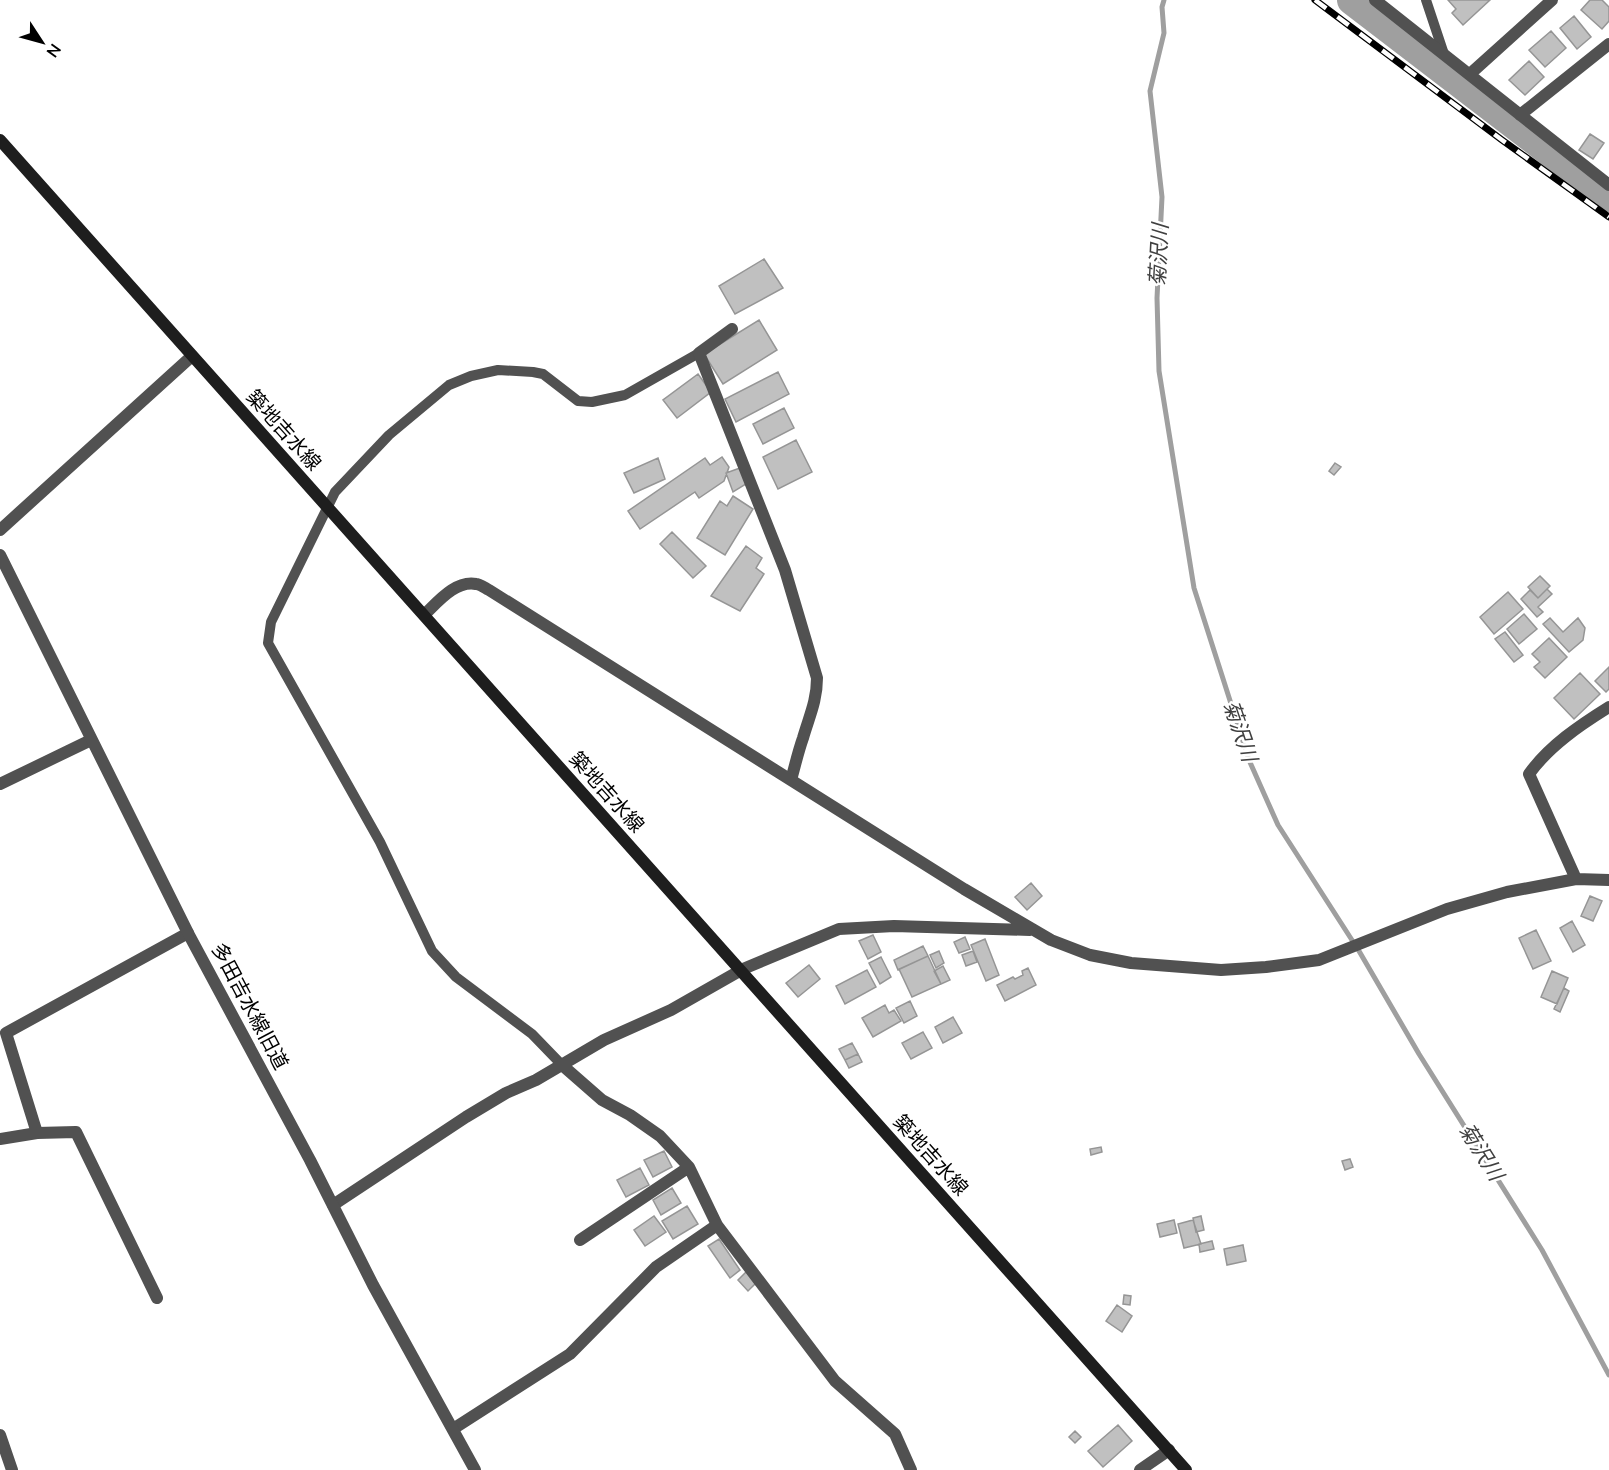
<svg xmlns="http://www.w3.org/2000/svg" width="1609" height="1470" viewBox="0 0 1609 1470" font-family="'Nunito Sans','Noto Sans JP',sans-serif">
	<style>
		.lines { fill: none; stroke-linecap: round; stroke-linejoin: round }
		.stream { stroke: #9f9f9f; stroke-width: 5 }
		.river { stroke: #9f9f9f; stroke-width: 30 }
		.building { fill: #c0c0c0; stroke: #959595; stroke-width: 1.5 }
		.service { stroke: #515151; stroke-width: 10 }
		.minor { stroke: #515151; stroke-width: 12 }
		.tertiary { stroke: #515151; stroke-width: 12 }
		.secondary { stroke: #1e1e1e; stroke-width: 12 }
		.rail-casing { stroke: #000; stroke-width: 7 }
		.rail { stroke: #fff; stroke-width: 4.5; stroke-dasharray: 14; stroke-linecap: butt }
		.labels { text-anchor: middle; stroke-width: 5; stroke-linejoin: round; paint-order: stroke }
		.street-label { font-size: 20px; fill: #000; stroke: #fff }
		.water-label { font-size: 21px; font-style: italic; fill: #404040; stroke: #fff }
	</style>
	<rect width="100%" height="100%" fill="#fff"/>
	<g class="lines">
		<path class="stream" d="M 1164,0 L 1162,7 L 1164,33 L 1150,91 L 1162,197 L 1157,298 L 1159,371 L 1194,588 L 1249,760 L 1278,825 L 1359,951 L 1419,1054 L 1542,1250 L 1609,1375"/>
		<path class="river" d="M 1352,0 L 1609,197"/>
	</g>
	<path class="building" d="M 1448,0 L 1490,0 L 1463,25 L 1452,13 L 1456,9 Z
		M 1590,0 L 1602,0 L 1609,7 L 1609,21 L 1602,29 L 1581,10 Z
		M 1574,16 L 1591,37 L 1577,49 L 1560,28 Z
		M 1551,31 L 1566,48 L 1545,67 L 1529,50 Z
		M 1529,61 L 1544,77 L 1525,95 L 1509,80 Z
		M 1590,134 L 1604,143 L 1593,159 L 1579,150 Z
		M 764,259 L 783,288 L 735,314 L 719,286 Z
		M 759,320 L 777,350 L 723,384 L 704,354 Z
		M 778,372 L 789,394 L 736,422 L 725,399 Z
		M 698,374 L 711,392 L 677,418 L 663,400 Z
		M 784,408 L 794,428 L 763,444 L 753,424 Z
		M 796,440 L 812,472 L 778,489 L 763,457 Z
		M 722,457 L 729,467 L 724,481 L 699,498 L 695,492 L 640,529 L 628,511 L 705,458 L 710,465 Z
		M 658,458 L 665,479 L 634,493 L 624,473 Z
		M 1335,463 L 1341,467 L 1334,475 L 1329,471 Z
		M 740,468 L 746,484 L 733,492 L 726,473 Z
		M 733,496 L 753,509 L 725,555 L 697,538 L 720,501 L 727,506 Z
		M 672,532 L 706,566 L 693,578 L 660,544 Z
		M 746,546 L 762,558 L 756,568 L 764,574 L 740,611 L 711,596 Z
		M 1540,576 L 1550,586 L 1538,598 L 1528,587 Z
		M 1547,589 L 1552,594 L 1538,607 L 1543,612 L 1537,617 L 1521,599 L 1530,590 L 1538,598 Z
		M 1508,592 L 1523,609 L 1494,634 L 1480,617 Z
		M 1524,614 L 1537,629 L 1519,644 L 1507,629 Z
		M 1550,618 L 1563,632 L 1578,618 L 1585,628 L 1583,640 L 1569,652 L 1543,624 Z
		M 1505,632 L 1523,655 L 1514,662 L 1495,639 Z
		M 1549,638 L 1567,657 L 1545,678 L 1534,667 L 1540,662 L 1532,654 Z
		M 1609,667 L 1609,689 L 1606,692 L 1595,681 Z
		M 1580,673 L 1600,694 L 1574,719 L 1554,698 Z
		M 1031,883 L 1042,896 L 1027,910 L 1015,897 Z
		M 1590,896 L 1602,901 L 1593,921 L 1581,916 Z
		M 1572,921 L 1585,945 L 1573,952 L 1560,928 Z
		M 1536,930 L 1551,961 L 1533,969 L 1519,938 Z
		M 873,935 L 881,952 L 868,959 L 859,941 Z
		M 965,937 L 970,949 L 959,953 L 954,942 Z
		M 985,939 L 999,975 L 986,981 L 971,945 Z
		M 923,946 L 928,956 L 898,970 L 894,960 Z
		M 939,951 L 944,963 L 936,968 L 930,955 Z
		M 973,951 L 977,962 L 966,966 L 962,955 Z
		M 928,956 L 941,984 L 912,997 L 899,969 Z
		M 881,957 L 891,977 L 880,984 L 869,963 Z
		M 809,965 L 820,979 L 798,997 L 786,983 Z
		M 943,966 L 950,980 L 941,984 L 934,971 Z
		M 1028,968 L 1036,985 L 1005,1001 L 997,985 L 1013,977 L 1015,979 L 1023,975 L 1022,971 Z
		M 867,970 L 876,987 L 845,1004 L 836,986 Z
		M 1552,971 L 1568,978 L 1557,1004 L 1541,997 Z
		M 1564,988 L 1569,991 L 1560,1012 L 1554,1009 Z
		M 910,1001 L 917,1016 L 904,1023 L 896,1008 Z
		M 885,1005 L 889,1013 L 894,1010 L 901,1021 L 873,1037 L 862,1018 Z
		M 953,1017 L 962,1033 L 943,1043 L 935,1027 Z
		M 923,1032 L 932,1048 L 911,1059 L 902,1043 Z
		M 852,1043 L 858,1054 L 845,1060 L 839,1049 Z
		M 858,1054 L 862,1062 L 849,1068 L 845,1060 Z
		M 1101,1147 L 1102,1152 L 1091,1155 L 1090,1149 Z
		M 664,1151 L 672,1167 L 653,1177 L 644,1160 Z
		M 1350,1159 L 1353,1167 L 1345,1170 L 1342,1161 Z
		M 640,1168 L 649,1185 L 626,1197 L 617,1180 Z
		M 672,1188 L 681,1203 L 661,1215 L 653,1200 Z
		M 687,1206 L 698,1224 L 673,1239 L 662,1221 Z
		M 654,1216 L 666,1232 L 645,1246 L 634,1230 Z
		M 1201,1216 L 1204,1230 L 1196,1232 L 1193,1218 Z
		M 1174,1220 L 1177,1233 L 1160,1237 L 1157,1224 Z
		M 1193,1220 L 1201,1244 L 1184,1248 L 1178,1224 Z
		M 719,1239 L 740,1270 L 730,1278 L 708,1246 Z
		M 1212,1241 L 1214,1249 L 1200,1252 L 1199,1244 Z
		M 1243,1245 L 1246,1261 L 1227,1265 L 1224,1249 Z
		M 747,1271 L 757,1282 L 748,1291 L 738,1280 Z
		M 1124,1295 L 1131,1296 L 1130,1305 L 1123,1304 Z
		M 1117,1305 L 1132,1316 L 1122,1332 L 1106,1321 Z
		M 1118,1425 L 1132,1441 L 1103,1467 L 1088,1451 Z
		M 1075,1431 L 1081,1437 L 1075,1443 L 1069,1437 Z"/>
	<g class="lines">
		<path class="service" d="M 1426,0 L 1444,54
			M 562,1065 L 532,1034 L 456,977 L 432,951 L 380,842 L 268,643 L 271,622 L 335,492 L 389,435 L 449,385 L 471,376 L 498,370 L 533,372 L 543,374 L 578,401 L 592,402 L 625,395 L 699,353"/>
		<path class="minor" d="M 1375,0 L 1609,185
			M 1470,74 L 1552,0
			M 1520,115 L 1609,44
			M 732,329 L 699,353 L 785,570 L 817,678 C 817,701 809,717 803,738 C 798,752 795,766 791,780
			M 0,530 L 192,356
			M 424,615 C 437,603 455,580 476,584 C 480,584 485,588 489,590 L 964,889 L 1051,940 L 1090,955 L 1131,963 L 1221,970 L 1266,967 L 1319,960 L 1447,909 L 1507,892 L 1576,879 L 1609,880
			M 0,784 L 91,740
			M 1576,879 L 1529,774 C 1549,746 1580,725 1609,707
			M 562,1065 L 602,1100 L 630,1115 L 660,1136 L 689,1167 L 717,1225 L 835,1381 L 895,1434 L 911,1470
			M 37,1133 L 6,1033 L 188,933
			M 0,1139 L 37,1133 L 76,1132 L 157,1298
			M 333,1205 L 466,1117 L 506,1093 L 536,1080 L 604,1040 L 671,1010 L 743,969 L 839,929 L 894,926 L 1030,930
			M 580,1240 L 689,1167
			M 453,1429 L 570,1354 L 656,1267 L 717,1225
			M 0,1435 L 12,1470
			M 1140,1470 L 1169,1450"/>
		<path class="tertiary" d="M 0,555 L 188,933 L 310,1160 L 373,1285 L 475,1470"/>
		<path class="secondary" d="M 0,140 L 1186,1470"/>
		<g class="rail-casing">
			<path id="rail" d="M 1315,0 L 1502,140 L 1609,217"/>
		</g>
		<use href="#rail" class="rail"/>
	</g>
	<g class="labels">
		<g class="street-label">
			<text transform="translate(284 430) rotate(48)" y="7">築地吉水線</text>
			<text transform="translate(607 792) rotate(48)" y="7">築地吉水線</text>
			<text transform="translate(250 1006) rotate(62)" y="7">多田吉水線旧道</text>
			<text transform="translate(931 1155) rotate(48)" y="7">築地吉水線</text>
		</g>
		<g class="water-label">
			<text transform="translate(1159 255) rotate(-87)" y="7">菊沢川</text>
			<text transform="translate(1240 731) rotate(71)" y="7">菊沢川</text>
			<text transform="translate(1481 1152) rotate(58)" y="7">菊沢川</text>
		</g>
	</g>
	<g transform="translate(42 42) rotate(126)" stroke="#ffffff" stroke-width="4.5" paint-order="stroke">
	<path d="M0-4.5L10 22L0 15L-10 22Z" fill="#000000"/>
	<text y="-9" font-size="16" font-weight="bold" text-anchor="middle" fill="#000000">N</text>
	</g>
</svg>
